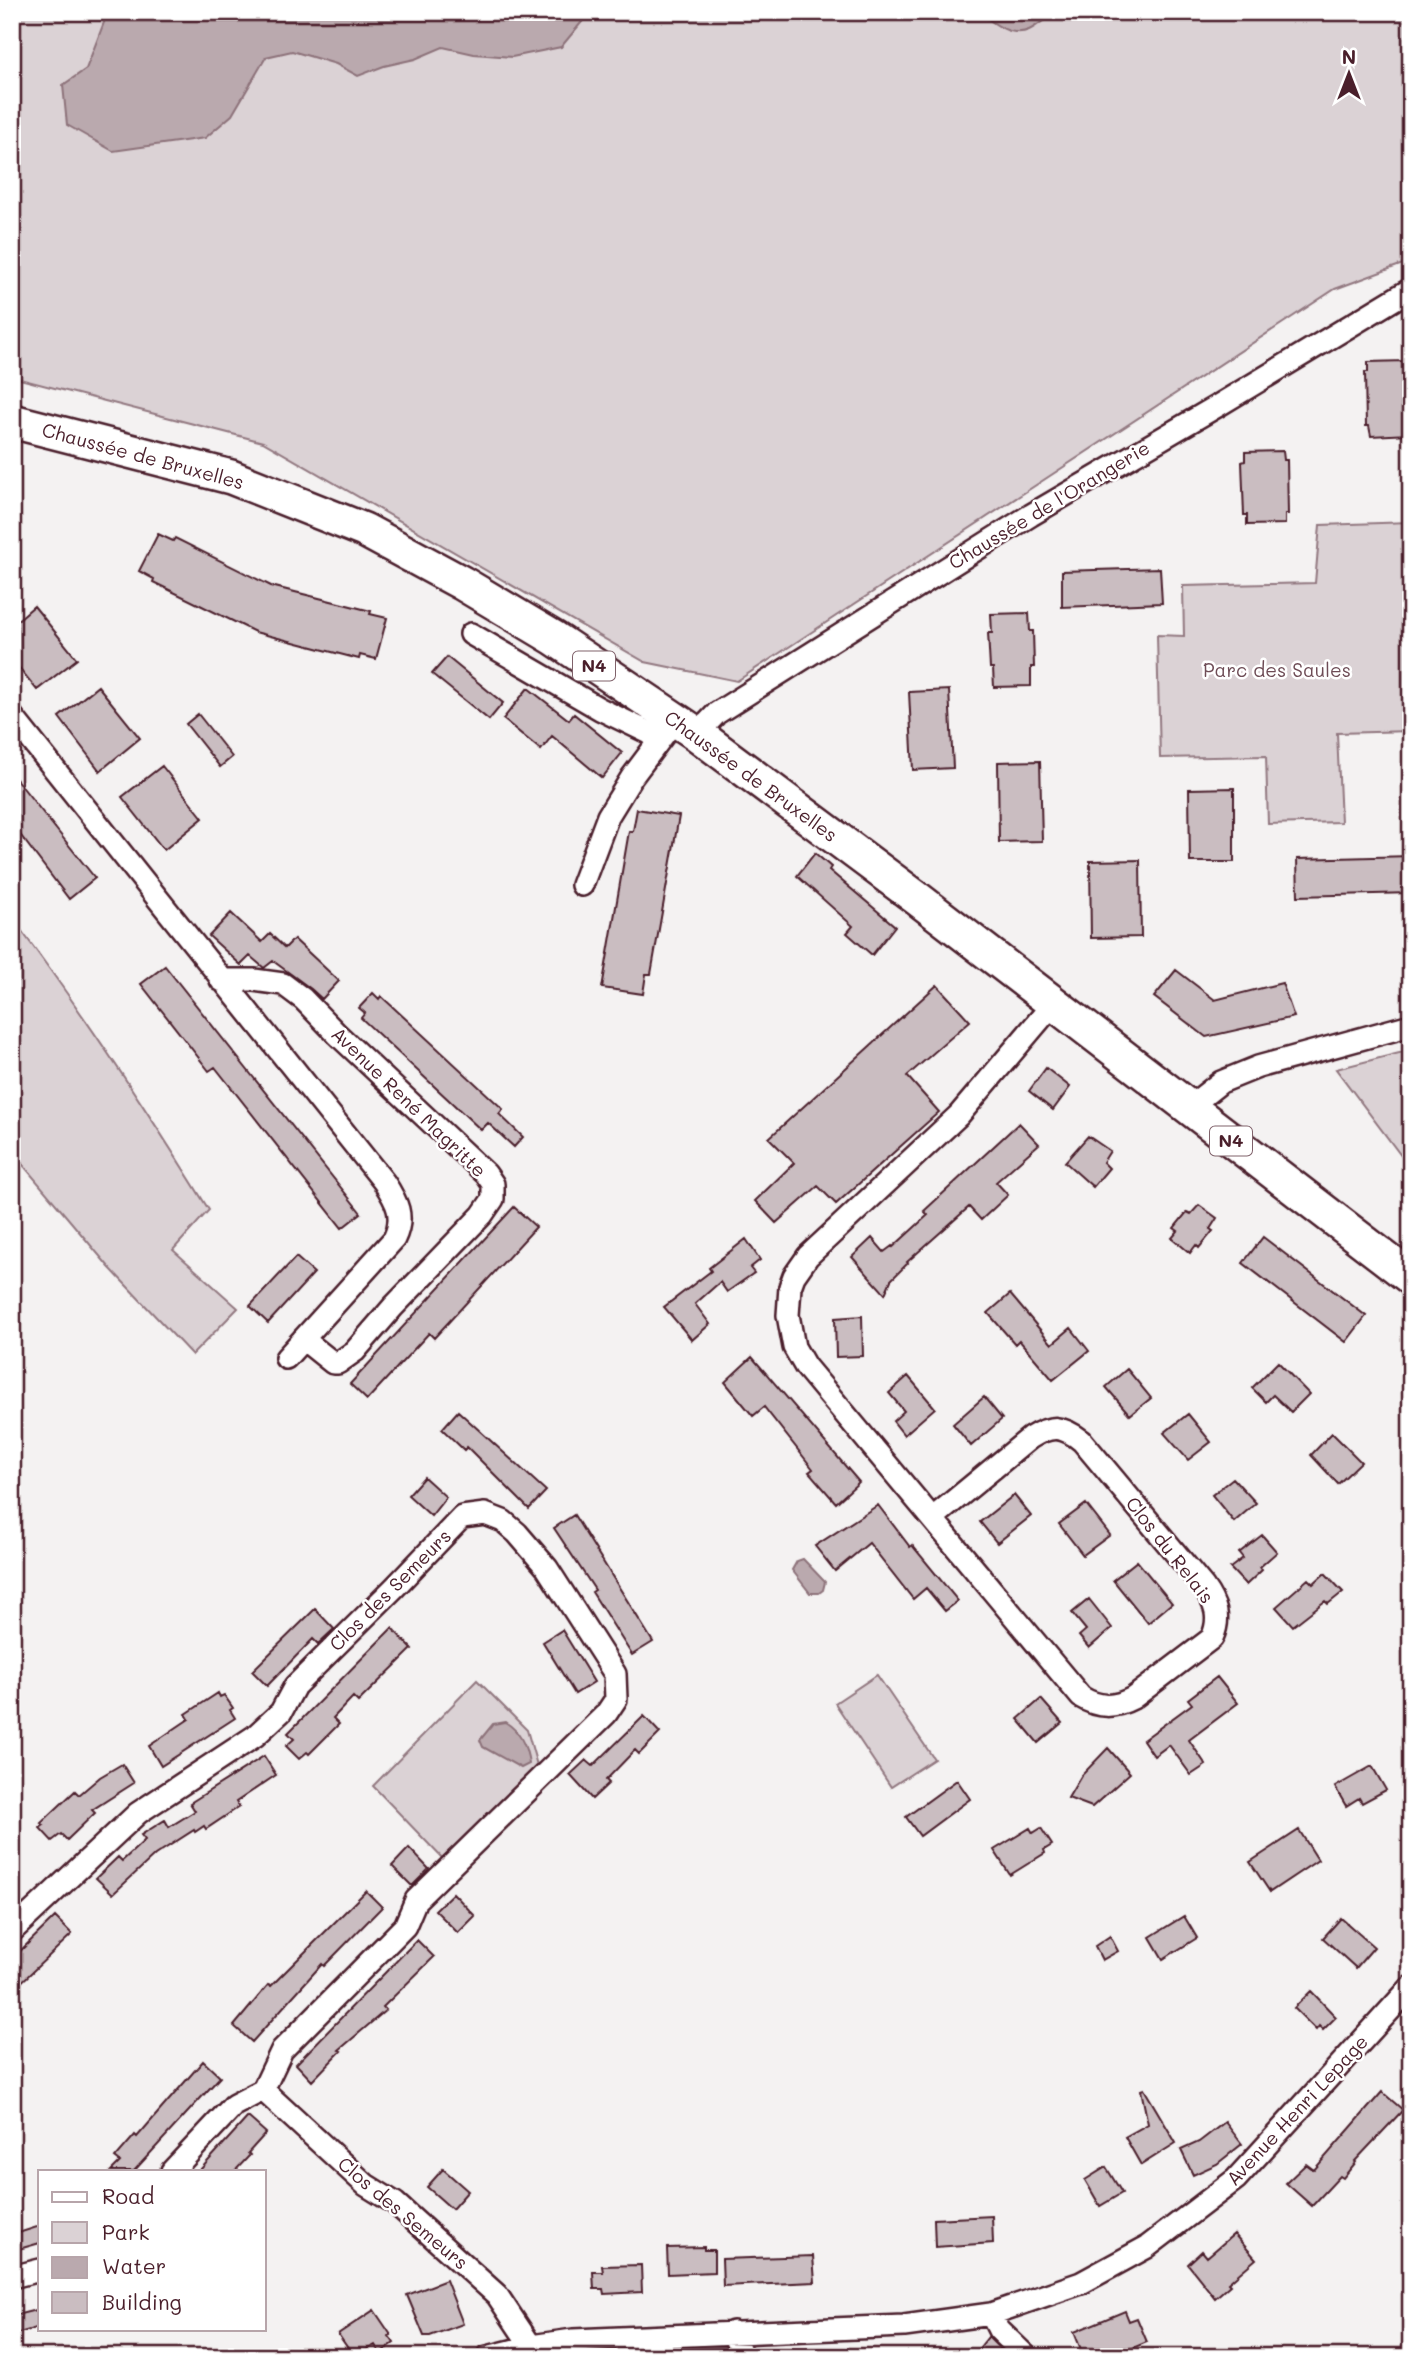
<svg xmlns="http://www.w3.org/2000/svg" width="1423" height="2369" viewBox="0 0 1423 2369" font-family="Mali,sans-serif">
	<style>
		.green { fill: #dbd2d5; stroke: #927880; stroke-width: 2 }
		.water { fill: #baa9ae; stroke: #8d727a; stroke-width: 2 }
		.building { fill: #cabdc1; stroke: #4a1f2b; stroke-width: 2 }
		.lines { fill: none; stroke-linecap: round; stroke-linejoin: round }
		.minor-casing { stroke: #4a1f2b; stroke-width: 26 }
		.primary-casing { stroke: #4a1f2b; stroke-width: 38 }
		.minor { stroke: #fff; stroke-width: 21 }
		.primary { stroke: #fff; stroke-width: 33 }
		.labels { text-anchor: middle; stroke-width: 5; stroke-linejoin: round; paint-order: stroke }
		.shield { fill: #fff; stroke: #80626b; stroke-width: 2 }
		.shield-label { font-size: 18px; font-weight: bold; fill: #4a1f2b }
		.street-label { font-size: 19px; fill: #4a1f2b; stroke: #fff }
		.park-label { font-size: 19px; fill: #6e4c56; stroke: #fff }
	</style>
	<rect width="100%" height="100%" fill="#f4f2f2"/>
	<filter id="ink" filterUnits="userSpaceOnUse"><feTurbulence type="fractalNoise" baseFrequency=".0143" numOctaves="2"/><feDisplacementMap in="SourceGraphic" scale="14" xChannelSelector="R" yChannelSelector="G"/><feConvolveMatrix kernelMatrix="1 2 1 2 8 2 1 2 1" color-interpolation-filters="sRGB"/></filter>
	<g filter="url(#ink)">
		<path class="green" d="M 12,12 L 1411,12 L 1411,261 L 1335,289 L 737,681 L 645,662 L 263,442 L 12,377 Z
			M 1411,522 L 1411,731 L 1337,733 L 1341,822 L 1268,824 L 1266,756 L 1160,758 L 1157,635 L 1184,636 L 1183,586 L 1315,583 L 1320,525 Z
			M 12,918 C 83,1012 147,1110 209,1210 L 173,1250 L 238,1308 L 192,1355 L 109,1267 L 12,1152 Z
			M 1411,1050 L 1411,1169 L 1336,1069 Z
			M 877,1675 L 934,1759 L 891,1787 L 835,1703 Z
			M 477,1680 L 527,1730 L 538,1769 L 445,1861 L 373,1786 Z"/>
		<path class="water" d="M 108,12 L 587,12 L 586,17 L 561,47 L 512,57 L 474,54 L 443,47 L 415,59 L 384,66 L 358,76 L 336,64 L 292,51 L 266,57 L 232,115 L 205,138 L 113,151 L 67,125 L 63,85 L 86,69 Z
			M 979,12 L 1055,12 L 1054,17 C 1043,18 1038,26 1029,30 C 1011,38 993,23 979,12 Z
			M 803,1559 L 825,1582 L 823,1590 L 819,1593 L 810,1593 L 792,1570 L 797,1561 Z
			M 505,1722 C 520,1731 527,1748 529,1764 L 521,1768 L 483,1747 L 480,1740 L 493,1724 Z"/>
		<path class="building" d="M 1406,361 L 1407,370 L 1410,370 L 1411,425 L 1408,425 L 1409,434 L 1371,436 L 1369,426 L 1366,426 L 1365,372 L 1368,372 L 1368,362 Z
			M 1283,451 L 1284,460 L 1287,460 L 1288,514 L 1285,514 L 1285,524 L 1247,525 L 1247,515 L 1244,515 L 1242,462 L 1245,461 L 1245,452 Z
			M 158,534 L 173,541 L 175,538 L 271,586 L 371,611 L 370,614 L 387,618 L 376,659 L 360,655 L 359,659 L 255,632 L 153,582 L 154,579 L 139,571 Z
			M 1160,568 L 1162,603 L 1062,607 L 1062,571 Z
			M 34,606 L 77,659 L 37,690 L 12,659 L 12,625 Z
			M 1029,613 L 1030,631 L 1033,631 L 1034,667 L 1031,667 L 1031,686 L 994,687 L 993,668 L 990,668 L 988,633 L 992,633 L 991,614 Z
			M 447,657 L 503,703 L 489,720 L 432,674 Z
			M 98,686 L 140,738 L 100,771 L 59,717 Z
			M 528,688 L 569,720 L 574,714 L 622,753 L 602,778 L 552,736 L 541,750 L 503,719 Z
			M 949,690 L 953,768 L 913,770 L 909,692 Z
			M 198,714 L 232,757 L 220,767 L 186,724 Z
			M 1040,761 L 1042,841 L 999,842 L 998,762 Z
			M 162,766 L 203,818 L 164,850 L 122,797 Z
			M 12,774 L 95,878 L 69,899 L 12,824 Z
			M 1234,788 L 1234,862 L 1190,862 L 1189,789 Z
			M 637,809 L 679,816 L 651,974 L 646,974 L 643,994 L 602,988 L 629,831 L 633,831 Z
			M 815,853 L 831,867 L 829,870 L 895,926 L 872,955 L 847,933 L 853,926 L 797,876 Z
			M 1411,856 L 1411,893 L 1298,896 L 1297,859 Z
			M 1140,860 L 1141,937 L 1091,938 L 1090,861 Z
			M 231,913 L 262,942 L 270,934 L 285,948 L 294,939 L 339,981 L 322,999 L 311,989 L 273,961 L 264,968 L 250,956 L 241,965 L 209,936 Z
			M 165,966 L 361,1213 L 342,1228 L 215,1067 L 209,1071 L 141,984 Z
			M 1176,970 L 1215,1000 L 1282,983 L 1294,1017 L 1206,1037 L 1154,997 Z
			M 937,985 L 970,1021 L 907,1076 L 939,1112 L 836,1204 L 818,1186 L 776,1223 L 755,1201 L 794,1163 L 769,1138 Z
			M 373,993 L 379,999 L 381,996 L 503,1109 L 499,1114 L 523,1137 L 514,1147 L 488,1123 L 481,1130 L 361,1018 L 365,1013 L 359,1008 Z
			M 1046,1068 L 1070,1087 L 1053,1110 L 1029,1091 Z
			M 1019,1123 L 1039,1144 L 996,1182 L 1008,1195 L 981,1220 L 969,1207 L 907,1262 L 908,1263 L 891,1280 L 885,1294 L 852,1257 L 872,1238 L 884,1252 L 892,1246 L 893,1247 L 928,1215 L 924,1211 Z
			M 1088,1136 L 1110,1151 L 1103,1162 L 1109,1168 L 1093,1187 L 1065,1162 Z
			M 1199,1205 L 1217,1218 L 1210,1229 L 1213,1231 L 1199,1248 L 1196,1245 L 1190,1253 L 1172,1238 L 1178,1231 L 1174,1228 L 1187,1212 L 1191,1214 Z
			M 514,1207 L 536,1227 L 434,1338 L 429,1333 L 367,1400 L 350,1384 Z
			M 1263,1237 L 1366,1316 L 1346,1342 L 1243,1263 Z
			M 746,1239 L 760,1260 L 750,1268 L 754,1273 L 727,1292 L 720,1282 L 695,1304 L 710,1324 L 692,1340 L 664,1307 L 711,1271 L 709,1268 Z
			M 296,1257 L 314,1273 L 268,1323 L 250,1306 Z
			M 1010,1294 L 1052,1344 L 1071,1328 L 1089,1351 L 1053,1380 L 1019,1340 L 1015,1344 L 988,1313 Z
			M 862,1316 L 863,1356 L 836,1357 L 835,1318 Z
			M 752,1357 L 859,1482 L 836,1503 L 809,1472 L 813,1469 L 764,1407 L 753,1416 L 725,1382 Z
			M 1278,1362 L 1309,1394 L 1291,1412 L 1273,1395 L 1266,1402 L 1252,1388 Z
			M 1127,1369 L 1151,1398 L 1130,1415 L 1106,1387 Z
			M 908,1376 L 935,1408 L 904,1435 L 893,1421 L 904,1411 L 889,1393 Z
			M 984,1397 L 1002,1419 L 971,1446 L 953,1424 Z
			M 458,1411 L 546,1491 L 529,1509 L 467,1447 L 464,1450 L 442,1429 Z
			M 1188,1414 L 1211,1442 L 1188,1460 L 1164,1433 Z
			M 1332,1433 L 1361,1462 L 1338,1484 L 1311,1455 Z
			M 424,1477 L 446,1497 L 431,1516 L 408,1495 Z
			M 1233,1478 L 1256,1503 L 1234,1522 L 1212,1495 Z
			M 1014,1495 L 1031,1516 L 997,1543 L 980,1522 Z
			M 1086,1504 L 1110,1535 L 1083,1555 L 1059,1524 Z
			M 878,1505 L 910,1547 L 912,1545 L 958,1601 L 945,1611 L 926,1588 L 913,1599 L 869,1543 L 835,1571 L 815,1546 Z
			M 574,1515 L 653,1642 L 632,1655 L 592,1592 L 595,1590 L 554,1528 Z
			M 1262,1535 L 1277,1552 L 1260,1567 L 1262,1570 L 1246,1585 L 1230,1568 L 1243,1558 L 1239,1553 Z
			M 1137,1561 L 1172,1603 L 1148,1623 L 1113,1580 Z
			M 1325,1573 L 1343,1592 L 1328,1604 L 1325,1601 L 1293,1626 L 1276,1607 L 1308,1579 L 1313,1584 Z
			M 1089,1599 L 1112,1628 L 1089,1648 L 1079,1636 L 1086,1630 L 1072,1613 Z
			M 315,1609 L 334,1629 L 318,1644 L 313,1639 L 267,1686 L 252,1671 Z
			M 392,1628 L 412,1649 L 358,1702 L 353,1697 L 333,1718 L 339,1724 L 309,1754 L 307,1752 L 299,1759 L 286,1746 L 294,1739 L 288,1733 Z
			M 562,1630 L 594,1682 L 575,1694 L 543,1642 Z
			M 1217,1677 L 1238,1703 L 1189,1740 L 1206,1765 L 1191,1775 L 1169,1745 L 1154,1756 L 1143,1740 L 1192,1704 L 1188,1699 Z
			M 218,1693 L 220,1697 L 224,1695 L 233,1708 L 230,1710 L 235,1718 L 161,1766 L 149,1746 L 189,1719 L 186,1714 Z
			M 1041,1699 L 1062,1723 L 1038,1743 L 1018,1719 Z
			M 644,1716 L 660,1733 L 639,1754 L 635,1750 L 606,1780 L 609,1783 L 592,1799 L 570,1775 L 586,1760 L 593,1766 Z
			M 1108,1748 L 1130,1773 L 1092,1807 L 1068,1798 L 1081,1776 Z
			M 264,1756 L 276,1775 L 236,1802 L 239,1807 L 206,1829 L 204,1826 L 195,1832 L 194,1830 L 155,1855 L 113,1894 L 96,1878 L 118,1857 L 122,1861 L 145,1840 L 141,1835 L 165,1820 L 169,1827 L 195,1811 L 190,1803 Z
			M 122,1764 L 134,1783 L 92,1810 L 95,1813 L 67,1840 L 61,1834 L 52,1841 L 40,1828 L 44,1825 L 41,1823 L 75,1791 L 79,1795 L 100,1777 Z
			M 1372,1766 L 1386,1790 L 1362,1803 L 1359,1798 L 1346,1806 L 1335,1787 Z
			M 957,1780 L 970,1799 L 920,1836 L 906,1817 Z
			M 1030,1828 L 1033,1833 L 1041,1828 L 1052,1845 L 1044,1850 L 1045,1853 L 1010,1875 L 994,1850 Z
			M 1299,1830 L 1318,1860 L 1270,1892 L 1250,1862 Z
			M 409,1848 L 429,1869 L 412,1886 L 392,1866 Z
			M 366,1891 L 382,1907 L 324,1966 L 322,1964 L 252,2042 L 234,2026 L 268,1985 L 271,1986 Z
			M 453,1893 L 475,1916 L 458,1933 L 435,1910 Z
			M 1184,1916 L 1197,1938 L 1163,1959 L 1150,1937 Z
			M 55,1917 L 72,1934 L 12,1991 L 12,1959 Z
			M 1341,1918 L 1374,1947 L 1356,1968 L 1323,1938 Z
			M 1110,1936 L 1118,1951 L 1102,1960 L 1095,1946 Z
			M 417,1940 L 434,1957 L 383,2007 L 386,2010 L 339,2050 L 341,2051 L 312,2081 L 296,2064 Z
			M 1311,1991 L 1336,2017 L 1323,2030 L 1319,2026 L 1316,2030 L 1294,2008 Z
			M 203,2061 L 220,2077 L 134,2171 L 111,2171 L 120,2162 L 115,2158 L 135,2135 L 137,2137 Z
			M 1144,2089 L 1176,2143 L 1141,2165 L 1125,2137 L 1148,2124 L 1141,2090 Z
			M 1382,2092 L 1403,2110 L 1355,2161 L 1356,2162 L 1343,2178 L 1340,2176 L 1312,2206 L 1286,2183 L 1306,2164 L 1314,2170 Z
			M 248,2117 L 266,2133 L 248,2153 L 250,2155 L 235,2171 L 199,2171 Z
			M 1225,2122 L 1242,2144 L 1217,2164 L 1193,2175 L 1181,2150 L 1199,2142 Z
			M 1106,2167 L 1122,2193 L 1100,2206 L 1085,2180 Z
			M 443,2169 L 468,2191 L 452,2209 L 427,2187 Z
			M 992,2216 L 993,2243 L 935,2247 L 934,2219 Z
			M 40,2226 L 40,2243 L 12,2251 L 12,2235 Z
			M 1234,2234 L 1256,2259 L 1228,2283 L 1230,2285 L 1215,2298 L 1188,2264 L 1202,2251 L 1207,2257 Z
			M 704,2247 L 704,2250 L 714,2250 L 714,2272 L 668,2274 L 667,2248 Z
			M 813,2256 L 815,2282 L 723,2286 L 722,2259 Z
			M 641,2265 L 642,2292 L 604,2294 L 603,2289 L 594,2289 L 593,2272 L 603,2272 L 602,2266 Z
			M 446,2280 L 463,2324 L 430,2336 L 424,2336 L 407,2295 Z
			M 40,2309 L 40,2327 L 12,2335 L 12,2316 Z
			M 374,2310 L 391,2335 L 389,2336 L 394,2343 L 380,2353 L 375,2345 L 354,2357 L 338,2334 Z
			M 1125,2311 L 1129,2321 L 1137,2318 L 1147,2342 L 1112,2357 L 1084,2357 L 1074,2332 Z
			M 988,2337 L 1008,2357 L 972,2357 Z"/>
		<g class="lines">
			<g class="minor-casing">
				<path id="minor" d="M 471,634 L 600,709 L 660,738
					M 12,716 L 384,1182 C 397,1202 405,1216 394,1239 L 286,1358
					M 697,734 L 717,713 L 1031,515 L 1219,405 L 1411,289
					M 582,885 L 608,816 L 632,777 L 668,729
					M 221,980 L 254,980 L 283,984 L 303,999 L 337,1034 L 486,1174 L 493,1184 L 493,1199 L 482,1215 L 393,1307 L 355,1351 L 338,1363 L 333,1363 L 303,1339
					M 1188,1108 L 1221,1082 L 1258,1067 L 1411,1025
					M 933,1518 L 1030,1438 C 1051,1425 1062,1425 1082,1441 L 1203,1586 C 1216,1604 1221,1618 1212,1638 L 1133,1698 C 1114,1708 1099,1708 1081,1697 L 805,1366 L 794,1347 L 788,1315 L 790,1287 L 794,1276 L 808,1256 L 959,1115 L 1053,1004
					M 12,1931 L 138,1813 L 255,1736 L 281,1712 L 295,1686 L 394,1588 L 462,1517 L 485,1514 L 503,1521 L 517,1533 L 547,1568 L 615,1674 L 616,1699 L 606,1714 L 416,1900 L 405,1926 L 282,2050 L 263,2090 L 234,2105 L 172,2171
					M 263,2090 L 366,2185 L 395,2203 L 497,2295 L 531,2346
					M 12,2277 L 40,2270
					M 991,2314 L 999,2330 L 1027,2357
					M 733,2332 L 742,2357
					M 487,2357 L 531,2346 L 573,2340 L 904,2326 L 991,2314 L 1081,2283 L 1147,2247 L 1236,2179 L 1411,1987"/>
			</g>
			<g class="primary-casing">
				<path id="primary" d="M 12,421 L 231,477 L 364,530 L 462,583 L 554,638 L 697,734 L 918,899 L 1411,1278"/>
			</g>
			<use href="#minor" class="minor"/>
			<use href="#primary" class="primary"/>
		</g>
	</g>
	<g class="labels">
		<g class="shield">
			<rect x="573" y="651.5" width="42" height="29" rx="5"/>
			<rect x="1210" y="1126.5" width="42" height="29" rx="5"/>
		</g>
		<g class="shield-label">
			<text x="594" y="672">N4</text>
			<text x="1231" y="1147">N4</text>
		</g>
		<g class="street-label">
			<text transform="translate(143 456) rotate(15)" y="7">Chaussée de Bruxelles</text>
			<text transform="translate(1049 505) rotate(-31)" y="7">Chaussée de l'Orangerie</text>
			<text transform="translate(751 776) rotate(36)" y="7">Chaussée de Bruxelles</text>
			<text transform="translate(409 1102) rotate(44)" y="7">Avenue René Magritte</text>
			<text transform="translate(1170 1550) rotate(52)" y="7">Clos du Relais</text>
			<text transform="translate(390 1590) rotate(-45)" y="7">Clos des Semeurs</text>
			<text transform="translate(1297 2110) rotate(-47)" y="7">Avenue Henri Lepage</text>
			<text transform="translate(403 2213) rotate(40)" y="7">Clos des Semeurs</text>
		</g>
		<g class="park-label">
			<text x="1277" y="677">Parc des Saules</text>
		</g>
	</g>
	<rect width="1423" height="2369" fill="none" stroke="#fff" stroke-width="42"/>
	<rect x="21" y="21" width="1381" height="2327" fill="none" stroke="#4a1f2b" stroke-width="2.5" filter="url(#ink)"/>
	<rect x="38" y="2170" width="228" height="161" fill="#ffffff" stroke="#b7a5aa" stroke-width="2"/>
	<rect x="52" y="2192" width="35" height="10" fill="#ffffff" stroke="#b7a5aa" stroke-width="2"/>
	<text x="102" y="2204" font-size="21" fill="#4a1f2b">Road</text>
	<rect x="52" y="2222" width="35" height="21" fill="#dbd2d5" stroke="#b7a5aa" stroke-width="2"/>
	<text x="102" y="2240" font-size="21" fill="#4a1f2b">Park</text>
	<rect x="52" y="2257" width="35" height="21" fill="#baa9ae" stroke="#b7a5aa" stroke-width="2"/>
	<text x="102" y="2274" font-size="21" fill="#4a1f2b">Water</text>
	<rect x="52" y="2292" width="35" height="21" fill="#cabdc1" stroke="#b7a5aa" stroke-width="2"/>
	<text x="102" y="2310" font-size="21" fill="#4a1f2b">Building</text>
	<g transform="translate(1349 74)" stroke="#ffffff" stroke-width="5" paint-order="stroke">
	<path d="M0-5L12 26L0 18L-12 26Z" fill="#4a1f2b"/>
	<text y="-10" font-size="19" font-weight="bold" text-anchor="middle" fill="#4a1f2b">N</text>
	</g>
</svg>
